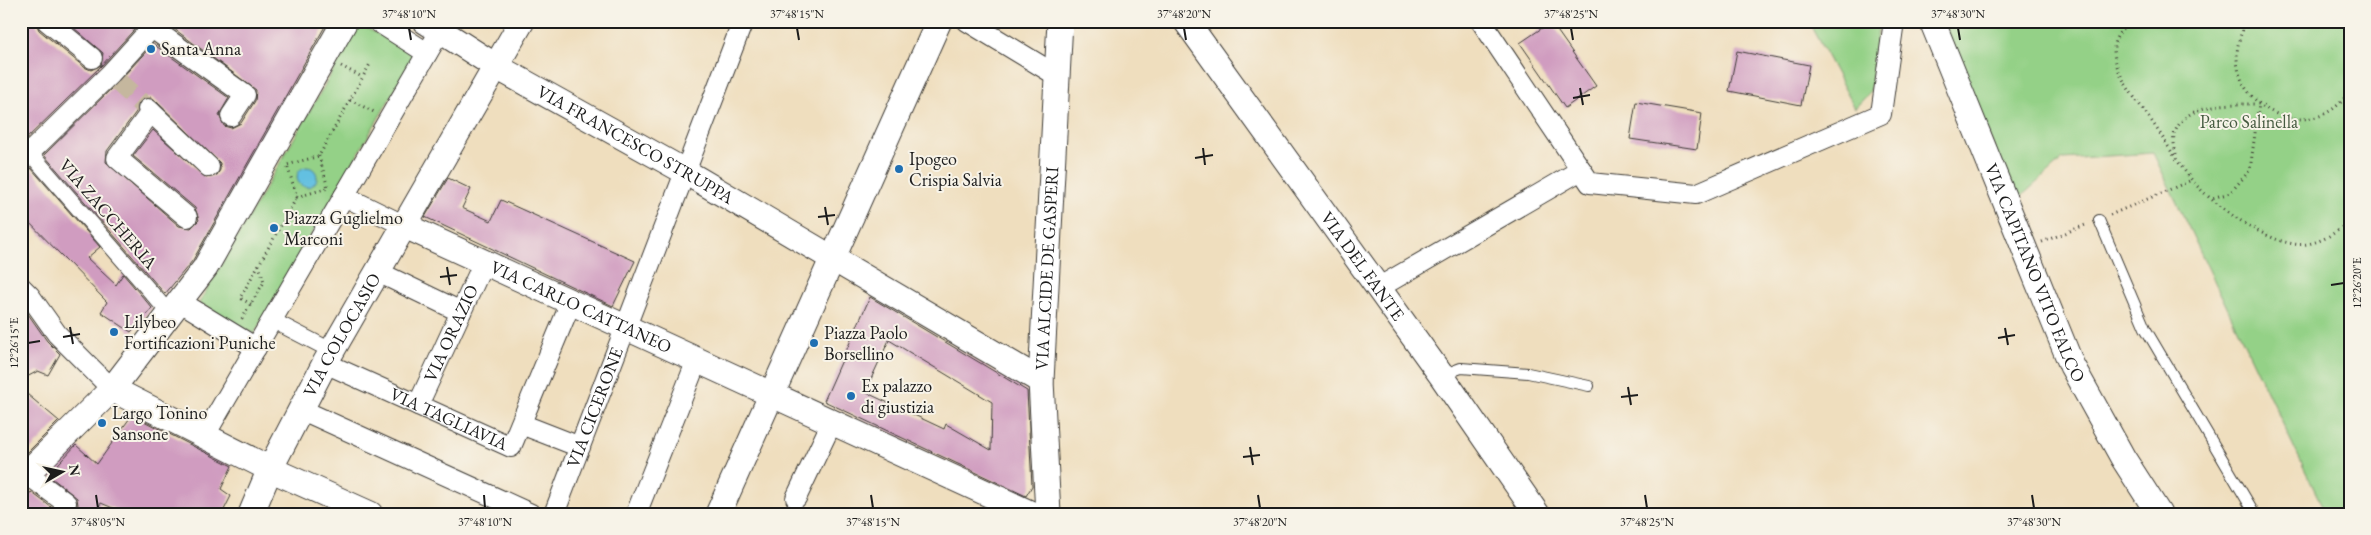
<svg xmlns="http://www.w3.org/2000/svg" width="2371" height="535" viewBox="0 0 2371 535" font-family="'EB Garamond',serif">
	<style>
		.green { fill: #94d187; stroke: #587652 }
		.water { fill: #63c0e1; stroke: #406e7e }
		.building { fill: #d09cc0; fill-rule: evenodd }
		.lines { fill: none; stroke-linecap: round; stroke-linejoin: round }
		.minor-tunnel { stroke: #c5b79e; stroke-width: 20; stroke-dasharray: 20 10; stroke-linecap: butt }
		.service-casing { stroke: #3c3934; stroke-width: 12 }
		.pedestrian-casing { stroke: #3c3934; stroke-width: 17 }
		.minor-casing { stroke: #3c3934; stroke-width: 22 }
		.tertiary-casing { stroke: #3c3934; stroke-width: 27 }
		.path { stroke: #3c3934; stroke-width: 3; stroke-dasharray: 1 4; stroke-linecap: butt }
		.service { stroke: #fff; stroke-width: 10 }
		.pedestrian { stroke: #fff; stroke-width: 15 }
		.minor { stroke: #fff; stroke-width: 20 }
		.tertiary { stroke: #fff; stroke-width: 25 }
		.ticks { fill: none; stroke: #1c1c1c; stroke-width: 2 }
		.poi-dot { fill: #1f6fb2; stroke: #f7f3e8; stroke-width: 2 }
		.labels { text-anchor: middle; stroke-width: 4; stroke-linejoin: round; paint-order: stroke }
		.poi-label { font-size: 18px; fill: #1c1c1c; stroke: #f7f3e8; text-anchor: start }
		.park-label { font-size: 18px; fill: #465b41; stroke: #f7f3e8 }
		.street-label { font-size: 18px; fill: #1c1c1c; stroke: #f7f3e8 }
		.neatline { fill: none; stroke: #1c1c1c; stroke-width: 2 }
		.ticks-label { font-size: 12px; text-anchor: middle; fill: #1c1c1c }
	</style>
	<rect width="100%" height="100%" fill="#f7f3e8"/>
	<filter id="ink" filterUnits="userSpaceOnUse"><feTurbulence type="fractalNoise" baseFrequency=".02" numOctaves="2"/><feDisplacementMap in="SourceGraphic" scale="10" xChannelSelector="R" yChannelSelector="G"/><feConvolveMatrix kernelMatrix="1 2 1 2 8 2 1 2 1" color-interpolation-filters="sRGB"/></filter>
	<filter id="wash" filterUnits="userSpaceOnUse"><feTurbulence type="fractalNoise" baseFrequency=".0096" numOctaves="4" result="noise"/><feDisplacementMap in="SourceGraphic" scale="20" xChannelSelector="R" yChannelSelector="G"/><feGaussianBlur stdDeviation="1.12" result="paint"/><feColorMatrix in="noise" values="0 0 0 0 0 0 0 0 0 0 0 0 0 0 0 0 0 1.4 0 .05"/><feComposite in="paint" operator="in"/></filter>
	<g filter="url(#wash)">
		<rect width="100%" height="100%" fill="#efdebe"/>
		<path class="green" d="M 1808,21 L 1879,21 L 1870,92 L 1855,108 Z
			M 1942,21 L 2350,21 L 2350,514 L 2326,514 L 2153,153 L 2063,159 L 2016,201 Z
			M 360,24 L 415,55 L 254,334 L 199,303 Z"/>
		<path class="water" d="M297 177a10 10 0 1 1 20 0a10 10 0 1 1-20 0Z"/>
		<g id="blocks">
			<path class="building" d="M 21,21 L 35,21 L 39,30 L 84,67 L 91,70 L 101,65 L 103,53 L 66,21 L 142,21 L 101,66 L 21,144 Z
				M 170,21 L 328,21 L 193,260 L 165,294 L 44,155 L 118,82 L 153,44 L 229,98 L 219,115 L 224,126 L 231,128 L 241,123 L 255,101 L 256,90 L 169,25 ZM 151,97 L 156,101 L 220,163 L 220,170 L 217,175 L 206,178 L 153,130 L 133,156 L 195,208 L 199,220 L 191,228 L 179,226 L 106,162 L 107,151 L 136,112 L 139,101 Z
				M 1551,22 L 1596,86 L 1565,108 L 1520,43 Z
				M 1737,51 L 1809,65 L 1801,105 L 1729,91 Z
				M 1636,102 L 1702,113 L 1697,149 L 1630,139 Z
				M 31,168 L 100,247 L 87,258 L 116,285 L 123,274 L 152,308 L 131,332 L 101,312 L 107,302 L 21,214 L 21,173 Z
				M 448,178 L 471,189 L 462,208 L 491,221 L 501,200 L 635,261 L 613,306 L 425,217 Z
				M 870,297 L 1027,391 L 1032,486 L 1026,496 L 824,401 ZM 889,340 L 992,402 L 991,450 L 946,424 L 944,429 L 865,392 Z
				M 21,304 L 47,341 L 60,354 L 48,375 L 38,371 L 21,380 Z
				M 21,389 L 59,421 L 21,459 Z
				M 132,415 L 232,466 L 221,489 L 231,496 L 222,514 L 127,514 L 101,503 L 95,514 L 71,514 L 78,505 L 77,498 L 48,475 L 76,445 L 97,464 Z
				M 31,492 L 59,513 L 62,514 L 21,514 L 21,504 Z"/>
		</g>
	</g>
	<g filter="url(#ink)">
		<use href="#blocks" fill-opacity="0" stroke="#3c3934" stroke-width="1"/>
		<g class="lines">
			<path class="minor-tunnel" d="M 116,80 L 148,109"/>
			<g class="service-casing">
				<path id="service" d="M 2099,220 L 2145,328 L 2255,514
					M 1442,375 L 1461,368 L 1528,373 L 1589,386"/>
			</g>
			<g class="pedestrian-casing">
				<path id="pedestrian" d="M 30,153 L 169,313
					M 272,320 L 332,351"/>
			</g>
			<g class="minor-casing">
				<g id="minor">
					<path d="M 47,21 L 92,58"/>
					<path d="M 377,21 L 427,53"/>
					<path d="M 967,21 L 1056,75"/>
					<path d="M 1481,21 L 1590,183 L 1696,194 L 1881,114 L 1894,21"/>
					<path d="M 152,28 L 245,95 L 231,116"/>
					<path d="M 148,109 L 151,112 L 117,158 L 187,217"/>
					<path d="M 151,112 L 209,167"/>
					<path d="M 21,161 L 110,74 L 158,21"/>
					<path d="M 344,196 L 403,225"/>
					<path d="M 378,272 L 461,312"/>
					<path d="M 21,287 L 30,296 L 57,334 L 112,389"/>
					<path d="M 1378,288 L 1581,170"/>
					<path d="M 179,301 L 256,348"/>
					<path id="s1" d="M 325,363 L 511,447 L 571,302"/>
					<path id="s2" d="M 418,405 L 484,262"/>
					<path d="M 300,409 L 531,514"/>
					<path d="M 521,424 L 580,447"/>
					<path d="M 205,435 L 446,21"/>
					<path d="M 27,474 L 66,503"/>
					<path d="M 796,498 L 832,422"/>
					<path id="s3" d="M 554,514 L 743,21"/>
					<path d="M 636,514 L 697,360"/>
				</g>
			</g>
			<g class="tertiary-casing">
				<g id="tertiary">
					<path id="s4" d="M 425,21 L 497,67 L 684,171 L 1041,381"/>
					<path id="s5" d="M 1186,21 L 1441,375 L 1537,514"/>
					<path id="s6" d="M 1932,21 L 2072,366 L 2123,458 L 2159,514"/>
					<path id="s7" d="M 403,225 L 1032,514"/>
					<path d="M 112,389 L 270,469 L 370,514"/>
					<path d="M 21,479 L 112,389 L 205,268 L 345,21"/>
					<path id="s8" d="M 251,514 L 270,469 L 325,363 L 522,21"/>
					<path d="M 718,514 L 939,21"/>
					<path id="s9" d="M 1048,514 L 1041,381 L 1060,21"/>
				</g>
			</g>
			<path class="path" d="M 2129,21 C 2123,27 2114,38 2114,47 C 2113,75 2138,101 2153,123 C 2166,142 2177,162 2191,179 C 2211,204 2275,250 2307,244 C 2325,241 2336,232 2350,221
				M 2247,21 C 2204,99 2311,156 2350,90
				M 2349,21 L 2350,22
				M 341,66 L 362,77
				M 350,100 L 374,112
				M 2176,154 C 2175,149 2173,141 2174,135 C 2184,101 2231,104 2259,104 L 2250,170 L 2230,193 L 2212,198
				M 319,156 L 328,188 L 297,197 L 287,165 L 319,156 L 370,64
				M 2110,215 L 2192,180
				M 2042,242 L 2088,224
				M 251,304 L 240,298 L 297,197
				M 242,319 L 264,282 L 259,265"/>
			<use href="#service" class="service"/>
			<use href="#pedestrian" class="pedestrian"/>
			<use href="#minor" class="minor"/>
			<use href="#tertiary" class="tertiary"/>
		</g>
	</g>
	<path class="ticks" d="M 409,28 L 411,40M 797,28 L 799,40M 1184,28 L 1186,40M 1571,28 L 1573,40M 1958,28 L 1960,40M 1580,88 L 1583,105M 1573,98 L 1590,95M 1203,148 L 1205,165M 1195,158 L 1213,155M 825,207 L 828,225M 818,217 L 835,215M 447,267 L 450,285M 440,277 L 457,275M 2331,285 L 2344,283M 70,327 L 73,344M 2005,328 L 2008,345M 63,337 L 80,334M 1998,338 L 2015,335M 28,343 L 40,341M 1628,387 L 1631,405M 1621,397 L 1638,395M 1250,447 L 1253,465M 1243,457 L 1260,455M 96,495 L 98,508M 484,495 L 485,508M 871,495 L 873,508M 1258,495 L 1260,508M 1645,495 L 1647,508M 2032,495 L 2034,508"/>
	<g class="poi-dot">
		<circle cx="151" cy="49" r="5"/>
		<circle cx="899" cy="169" r="5"/>
		<circle cx="274" cy="228" r="5"/>
		<circle cx="114" cy="332" r="5"/>
		<circle cx="814" cy="343" r="5"/>
		<circle cx="851" cy="396" r="5"/>
		<circle cx="102" cy="423" r="5"/>
	</g>
	<g class="labels">
		<g class="poi-label">
			<text x="161" y="55">Santa Anna</text>
			<text x="909" y="165">Ipogeo<tspan x="909" dy="21">Crispia Salvia</tspan></text>
			<text x="284" y="224">Piazza Guglielmo<tspan x="284" dy="21">Marconi</tspan></text>
			<text x="124" y="328">Lilybeo<tspan x="124" dy="21">Fortificazioni Puniche</tspan></text>
			<text x="824" y="339">Piazza Paolo<tspan x="824" dy="21">Borsellino</tspan></text>
			<text x="861" y="392">Ex palazzo<tspan x="861" dy="21">di giustizia</tspan></text>
			<text x="112" y="419">Largo Tonino<tspan x="112" dy="21">Sansone</tspan></text>
		</g>
		<g class="park-label">
			<text x="2249" y="128">Parco Salinella</text>
		</g>
		<g class="street-label">
			<text dy="6" stroke="none"><textPath href="#s4" startOffset="244">VIA FRANCESCO STRUPPA</textPath></text>
			<text transform="translate(108 214) rotate(49)" y="6">VIA ZACCHERIA</text>
			<text dy="6" stroke="none"><textPath href="#s9" startOffset="246">VIA ALCIDE DE GASPERI</textPath></text>
			<text dy="6" stroke="none"><textPath href="#s5" startOffset="302">VIA DEL FANTE</textPath></text>
			<text dy="6" stroke="none"><textPath href="#s6" startOffset="272">VIA CAPITANO VITO FALCO</textPath></text>
			<text dy="6" stroke="none"><textPath href="#s7" startOffset="196">VIA CARLO CATTANEO</textPath></text>
			<text dy="6" stroke="none"><textPath href="#s2" startOffset="79">VIA ORAZIO</textPath></text>
			<text dy="6" stroke="none"><textPath href="#s8" startOffset="201">VIA COLOCASIO</textPath></text>
			<text dy="6" stroke="none"><textPath href="#s3" startOffset="114">VIA CICERONE</textPath></text>
			<text dy="6" stroke="none"><textPath href="#s1" startOffset="136">VIA TAGLIAVIA</textPath></text>
		</g>
	</g>
	<rect width="2371" height="535" fill="none" stroke="#f7f3e8" stroke-width="55"/>
	<g transform="translate(62 472) rotate(81)" stroke="#f7f3e8" stroke-width="4" paint-order="stroke">
	<path d="M0-4L9 19L0 12L-9 19Z" fill="#1c1c1c"/>
	<text y="-8" font-size="14" font-weight="bold" text-anchor="middle" fill="#1c1c1c">N</text>
	</g>
	<rect x="28" y="28" width="2316" height="480" class="neatline"/>
	<g class="ticks-label">
		<text x="409" y="18">37°48'10"N</text>
		<text x="797" y="18">37°48'15"N</text>
		<text x="1184" y="18">37°48'20"N</text>
		<text x="1571" y="18">37°48'25"N</text>
		<text x="1958" y="18">37°48'30"N</text>
		<text transform="translate(2357 283) rotate(-90)" y="4">12°26'20"E</text>
		<text transform="translate(14 343) rotate(-90)" y="4">12°26'15"E</text>
		<text x="98" y="526">37°48'05"N</text>
		<text x="485" y="526">37°48'10"N</text>
		<text x="873" y="526">37°48'15"N</text>
		<text x="1260" y="526">37°48'20"N</text>
		<text x="1647" y="526">37°48'25"N</text>
		<text x="2034" y="526">37°48'30"N</text>
	</g>
</svg>
